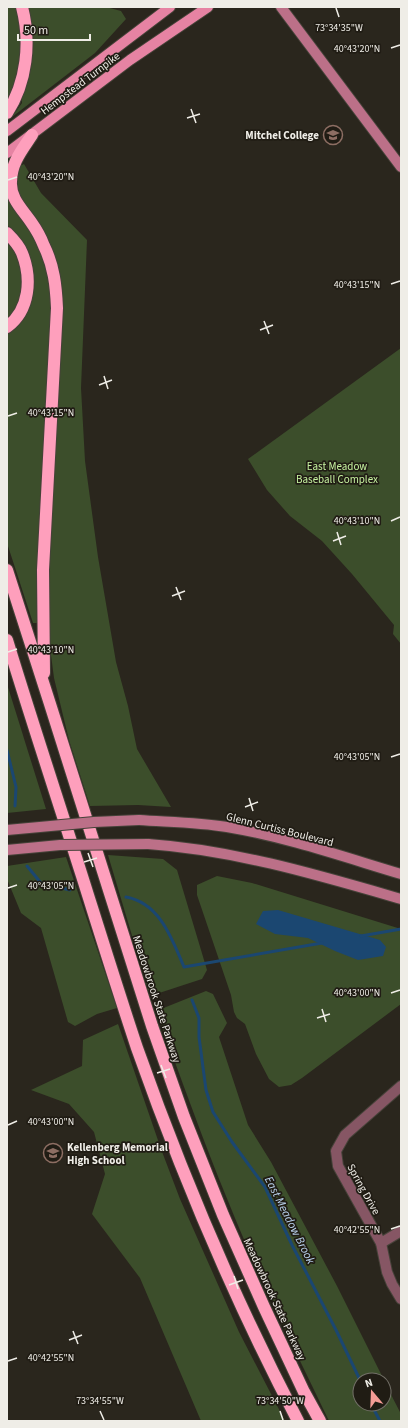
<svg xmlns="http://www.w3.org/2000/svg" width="408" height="1428" font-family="'Source Sans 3',sans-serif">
	<rect width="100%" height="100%" fill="#2a261d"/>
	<g fill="#3c4e2b">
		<path d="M7,7H16C21,29 24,57 17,79C14,87 10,94 7,102Z"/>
		<path d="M28,7H106L121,11L126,19L95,53L12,117L22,103C20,91 28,82 30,70C34,50 34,27 28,7Z"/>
		<path d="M24,164L41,193L87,240L81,388L85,461L98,557L116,662L128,706L137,749L171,807L138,805L90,806L69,740L54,678L49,640L47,589L61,288L18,196L15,179L18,167Z"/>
		<path d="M7,189L36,237L48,264L51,286V324L37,580L38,623H33L7,543V332L28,308L25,250L11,228L7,225Z"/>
		<path d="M7,239C15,247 24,270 23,282C22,296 17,311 7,321Z"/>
		<path d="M401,348V644L393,634L394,625L352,574L322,541L290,516L267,490L248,459Z"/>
		<path d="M7,684L46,809L7,813Z"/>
		<path d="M108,855L163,859L177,870L207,970L202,979L150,996Z"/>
		<path d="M66,857L117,1008L97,1014L75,1026L68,1022L41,928L21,913L7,879V866Z"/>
		<path d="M217,876L252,883L401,929V1004L302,1078L291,1085L279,1087L269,1079L256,1054L245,1024L237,1018L234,1012L231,995L197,895V885Z"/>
		<path d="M206,991L213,994L227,1023L219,1037L248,1125L271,1162L337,1286L384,1380H360V1404H384V1381L401,1414V1421H329C294,1348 258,1276 228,1201C202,1138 180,1075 156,1011Z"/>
		<path d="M118,1024L161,1149L180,1199L239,1332L285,1421H201L140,1278L92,1214L105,1174L94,1132L69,1104L31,1090L82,1066L83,1040Z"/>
	</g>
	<path fill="#1b4771" d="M278,910L380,940L386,947L383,956L358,960L335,951L308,938L275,934L256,924L263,911Z"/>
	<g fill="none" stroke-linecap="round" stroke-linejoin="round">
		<g stroke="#1b4771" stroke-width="3">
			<path d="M7,750L16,787L15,806"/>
			<path d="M27,866L41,883L70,890"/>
			<path d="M126,897C160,903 172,939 184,967L322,943"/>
			<path d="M361,936L401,929"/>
			<path d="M192,1000L199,1018V1037L206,1090L213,1112L232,1142L265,1187L292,1245L336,1330L360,1380"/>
			<path d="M371,1404L380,1421"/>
		</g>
		<defs>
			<g id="minor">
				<path d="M401,1086L345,1135L336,1151L338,1166L381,1243L387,1272L392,1284L401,1299"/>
				<path d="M381,1243L401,1231"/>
			</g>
			<g id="secondary">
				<path d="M281,7L401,167"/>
				<path d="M139,820C168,822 198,822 227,827C286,837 344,857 401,874"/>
				<path d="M148,844C234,850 318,875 401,899"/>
			</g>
			<g id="primary">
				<path d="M7,131L170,7"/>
				<path d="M7,153L130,60L208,7"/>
			</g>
			<g id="motorway">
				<path d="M7,113C27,82 31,42 22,7"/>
				<path d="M32,135C22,150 11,163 11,182C10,198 22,209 31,222C36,229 41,238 44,246C54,266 56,286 57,308L43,570L44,673"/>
				<path d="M7,233C13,239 19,245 22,253C32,278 30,310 7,327"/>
				<path d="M7,570L50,704L152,1026L184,1117L223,1215L264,1307L304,1392L320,1421"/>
				<path d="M7,640C31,719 57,797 82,876C100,933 118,991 137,1048C182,1175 235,1301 298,1421"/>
			</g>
		</defs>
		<use href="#minor" stroke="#464239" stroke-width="12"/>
		<use href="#secondary" stroke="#464239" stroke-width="12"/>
		<use href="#primary" stroke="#464239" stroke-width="12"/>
		<use href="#motorway" stroke="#464239" stroke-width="14"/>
		<use href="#minor" stroke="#865664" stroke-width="10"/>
		<use href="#secondary" stroke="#bc7088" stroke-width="10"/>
		<use href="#primary" stroke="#e683a3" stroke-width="10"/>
		<use href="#motorway" stroke="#fe9fbc" stroke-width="12"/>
		<defs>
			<g id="secondary-bridge">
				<path d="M7,830L94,822L139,820"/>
				<path d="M7,850L60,845L148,844"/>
			</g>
		</defs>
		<use href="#secondary-bridge" stroke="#464239" stroke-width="12" stroke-linecap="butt"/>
		<use href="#secondary-bridge" stroke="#bc7088" stroke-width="10"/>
	</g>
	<path fill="none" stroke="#efede7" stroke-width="1.5" d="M336,8L339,17M391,48L400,45M191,109L196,123M187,118L200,114M8,180L17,177M391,284L400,281M264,321L269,334M260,330L273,325M104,376L108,389M99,385L112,380M8,416L17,413M391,521L400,517M337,532L341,545M333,541L346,536M176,587L181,600M172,596L185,591M8,652L17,649M391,757L400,754M249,798L253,811M245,807L258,802M88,853L93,867M84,862L97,858M8,888L17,885M391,993L400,990M322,1009L326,1022M317,1018L330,1014M161,1065L166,1078M157,1073L170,1069M8,1125L17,1121M391,1229L400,1226M234,1276L238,1289M229,1285L243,1280M73,1331L78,1344M69,1340L82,1335M8,1361L17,1358M100,1411L104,1420M280,1411L283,1420"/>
	<defs>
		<symbol id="school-ring" viewBox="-11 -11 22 22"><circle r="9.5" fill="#201c14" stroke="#8d6e63" stroke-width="1.5"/><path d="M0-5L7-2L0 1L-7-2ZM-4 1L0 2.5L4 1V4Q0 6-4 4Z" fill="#8d6e63"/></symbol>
	</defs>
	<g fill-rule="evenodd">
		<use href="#school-ring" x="322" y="124" width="22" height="22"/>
		<use href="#school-ring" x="42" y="1142" width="22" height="22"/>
	</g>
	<g text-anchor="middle" stroke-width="3.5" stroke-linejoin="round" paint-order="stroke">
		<g font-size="11" fill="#efede7" stroke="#201c14">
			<text transform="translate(80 83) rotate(-37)" y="4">Hempstead Turnpike</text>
			<text transform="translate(280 829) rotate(14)" y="4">Glenn Curtiss Boulevard</text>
			<text transform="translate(157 999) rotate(72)" y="4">Meadowbrook State Parkway</text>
			<text transform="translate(364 1189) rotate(61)" y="4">Spring Drive</text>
			<text transform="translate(275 1299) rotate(65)" y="4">Meadowbrook State Parkway</text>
		</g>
		<g font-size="11" font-weight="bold" fill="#efede7" stroke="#201c14" text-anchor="end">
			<text x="319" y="139">Mitchel College</text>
			<text x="67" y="1151" text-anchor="start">Kellenberg Memorial<tspan x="67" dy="13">High School</tspan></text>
		</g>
		<g font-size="11" fill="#c6f2a0" stroke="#201c14">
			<text x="337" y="470">East Meadow<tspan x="337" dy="13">Baseball Complex</tspan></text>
		</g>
		<g font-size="12" font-style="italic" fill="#bcd5f1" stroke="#201c14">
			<text transform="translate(290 1220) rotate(63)" y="4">East Meadow Brook</text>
		</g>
	</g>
	<g font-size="10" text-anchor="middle" fill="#efede7" stroke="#201c14" stroke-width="3.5" stroke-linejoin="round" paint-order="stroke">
		<text x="339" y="31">73°34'35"W</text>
		<text x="357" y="52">40°43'20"N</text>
		<text x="51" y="180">40°43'20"N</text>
		<text x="357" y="288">40°43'15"N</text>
		<text x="51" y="416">40°43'15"N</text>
		<text x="357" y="524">40°43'10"N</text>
		<text x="51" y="653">40°43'10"N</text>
		<text x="357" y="760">40°43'05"N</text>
		<text x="51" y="889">40°43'05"N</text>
		<text x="357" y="996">40°43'00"N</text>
		<text x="51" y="1125">40°43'00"N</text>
		<text x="357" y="1233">40°42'55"N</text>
		<text x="51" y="1361">40°42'55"N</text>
		<text x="100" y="1404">73°34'55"W</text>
		<text x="280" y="1404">73°34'50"W</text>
	</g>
	<rect width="408" height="1428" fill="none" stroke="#efede7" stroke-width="16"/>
	<g transform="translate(372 1392) rotate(341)"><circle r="19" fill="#201c14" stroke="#737068"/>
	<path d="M0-3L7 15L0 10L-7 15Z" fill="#f59c96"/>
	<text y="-6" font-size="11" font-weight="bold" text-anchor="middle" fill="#efede7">N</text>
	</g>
	<path d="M18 34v6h72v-6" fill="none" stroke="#efede7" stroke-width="2"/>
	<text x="24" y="34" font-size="12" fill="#efede7" stroke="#201c14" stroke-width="3" paint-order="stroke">50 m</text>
</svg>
